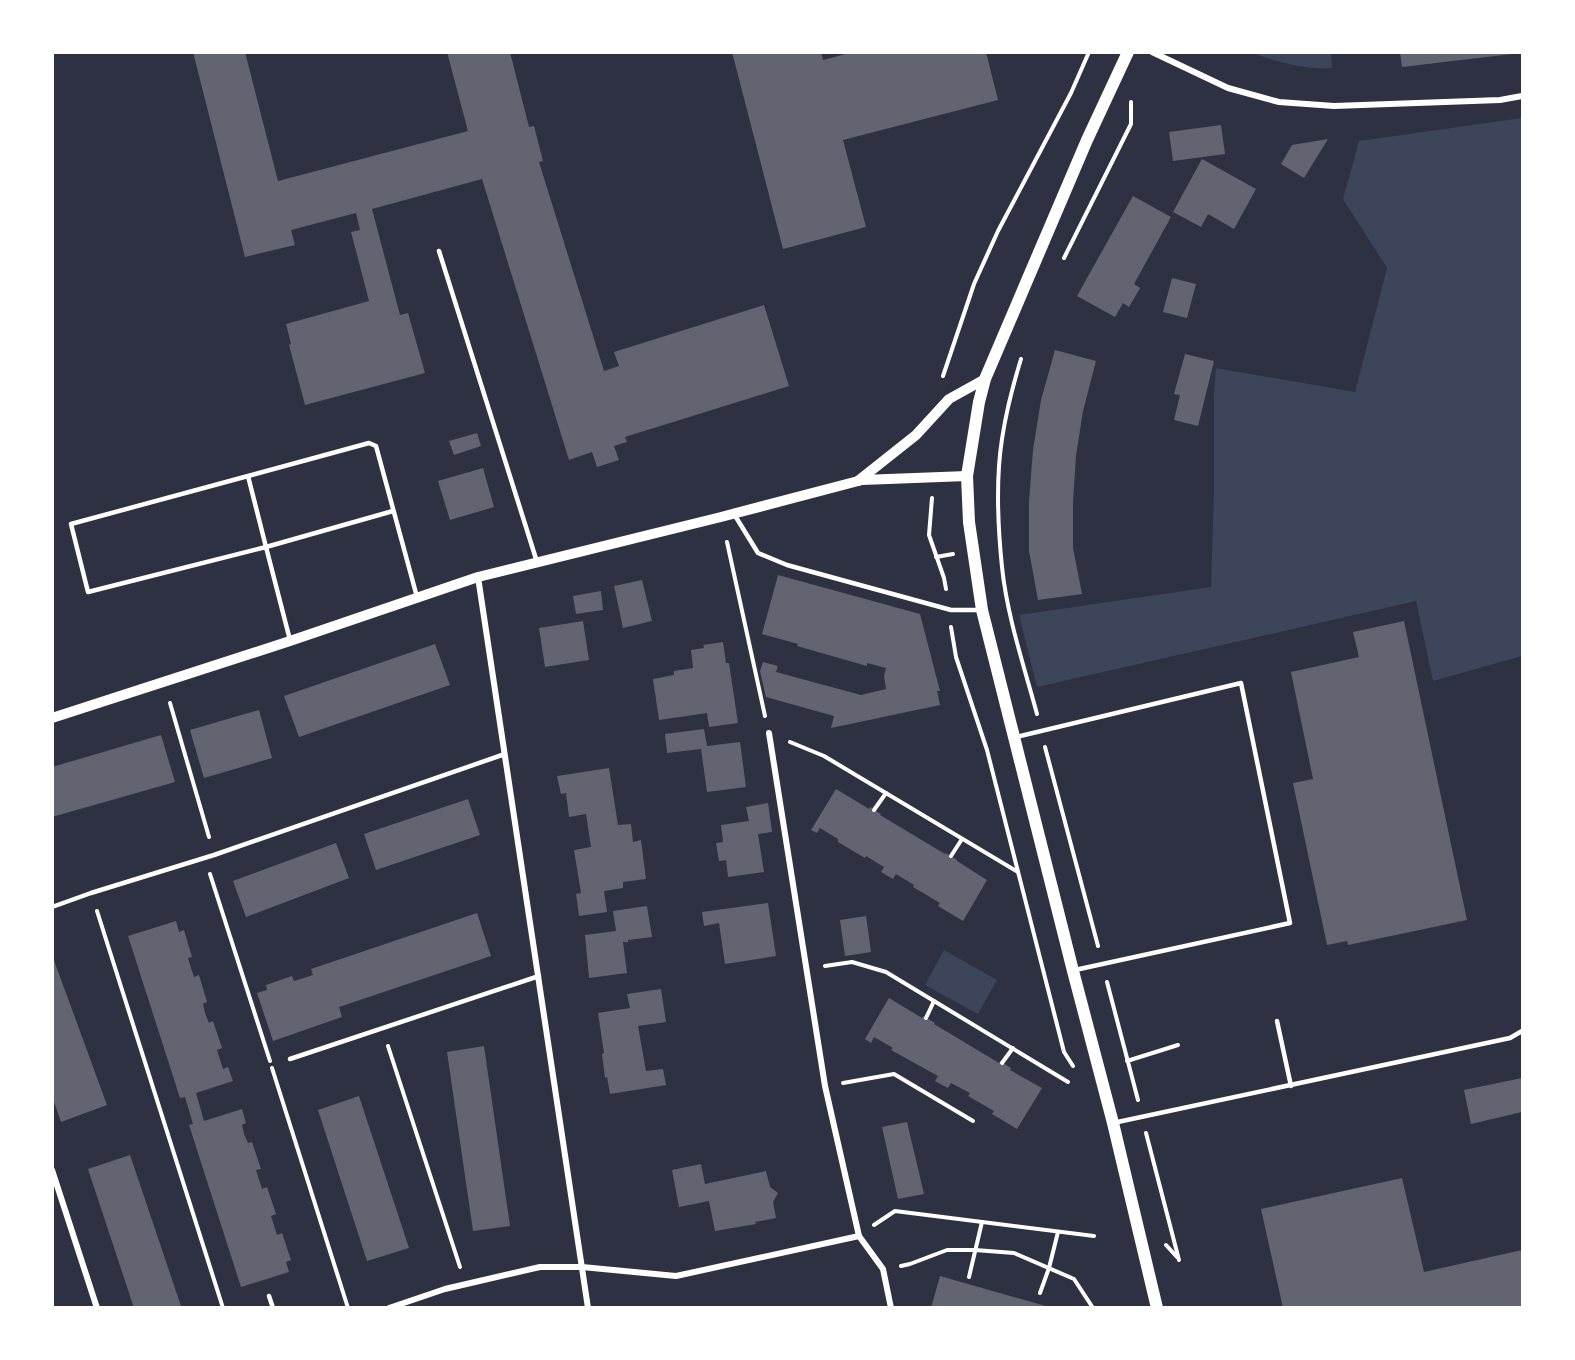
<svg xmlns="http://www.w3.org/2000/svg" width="1575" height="1360" font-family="Manrope,sans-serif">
	<rect width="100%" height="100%" fill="#2d3142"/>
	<g fill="#3c4559">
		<path d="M1253,53H1331L1332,68C1307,70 1276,62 1253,53Z"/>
		<path d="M1522,118V656L1433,681L1416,601L1037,687L1019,615L1211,587L1214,491V395L1216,368L1355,392L1387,268L1343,199L1359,141Z"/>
		<path d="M944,950L997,980L978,1014L925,985Z"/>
	</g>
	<g fill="#626471">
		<path d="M193,52H245L278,181L468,131L447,52H510L529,127L534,126L543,161L539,162L604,371L619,366L614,352L764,305L789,386L625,437L627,442L614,446L619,460L597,467L592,452L569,460L482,179L372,209L400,315L408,313L425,373L305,405L289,345L291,344L286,324L369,301L351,232L360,230L356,213L291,230L295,245L245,257Z"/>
		<path d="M732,52H821L823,60L853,52H986L998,100L843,140L866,227L783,249Z"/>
		<path d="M1400,52H1512V54L1402,67Z"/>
		<path d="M1221,125L1225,154L1173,161L1169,132Z"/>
		<path d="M1328,139L1304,178L1281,164L1292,145Z"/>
		<path d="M1202,159L1256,189L1234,229L1208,214L1201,227L1173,212Z"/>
		<path d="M1133,196L1171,217L1134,284L1140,288L1129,307L1123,303L1115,317L1077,296Z"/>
		<path d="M1172,278L1196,284L1187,318L1163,312Z"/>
		<path d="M1055,350L1096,361L1083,411L1076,456L1073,502V548L1082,594L1038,600L1029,551V501L1033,450L1041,400Z"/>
		<path d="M1185,354L1214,361L1198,426L1174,420L1180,395L1174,394Z"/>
		<path d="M477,433L481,446L454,455L449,441Z"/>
		<path d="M483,468L494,507L450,520L438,481Z"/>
		<path d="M778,575L920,614L940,691H937L940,705L831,728L834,716L766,697L760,671L763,662L778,666L776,672L861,695L886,689L884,676L886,668L867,663V666L797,646L798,644L762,634Z"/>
		<path d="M642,580L652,621L623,628L614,586Z"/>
		<path d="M601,591L603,610L576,614L573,596Z"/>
		<path d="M583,621L589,660L545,667L539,628Z"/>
		<path d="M1404,621L1467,920L1348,945L1347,941L1327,945L1293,783L1313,779L1291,672L1359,657L1353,632Z"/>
		<path d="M723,642L726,663H729L738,723L709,727L707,713L659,720L653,679L674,675V671L693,668L691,650L704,648L703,645Z"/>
		<path d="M435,644L450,685L299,737L284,696Z"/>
		<path d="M259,710L272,758L204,778L190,730Z"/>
		<path d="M704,729L707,746L740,742L746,787L707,792L701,749L667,753L665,734Z"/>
		<path d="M161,735L175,782L52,817V767Z"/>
		<path d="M609,768L618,825L631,824L633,842L641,840L646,879L623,882V888L604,891L607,912L579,916L576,894L581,893L574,850L591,847L586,814L569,817L566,793L561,794L557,776Z"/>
		<path d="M836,789L869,809L870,807L874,810L881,814L880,815L945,854V853L951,856L957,860V861L987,880L963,921L938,906L940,903L913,887L914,885L896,874L893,879L881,872L884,867L866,856L865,858L838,842V839L820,828L817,833L811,830Z"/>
		<path d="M468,799L480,835L376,870L364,834Z"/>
		<path d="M768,803L772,832L758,834L764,872L728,877L726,860L719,861L716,843L723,842L721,825L749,821L746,807Z"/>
		<path d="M336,843L349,878L246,917L233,881Z"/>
		<path d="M768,903L776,956L725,964L719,923L704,926L702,912Z"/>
		<path d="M647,906L652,937L628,940V942H623L627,973L589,978L585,935L616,931L613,911Z"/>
		<path d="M477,913L491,956L339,1007L342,1017L273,1041L257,993L267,990L266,985L292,976L294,981L313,975L311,969Z"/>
		<path d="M866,916L871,952L845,956L840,920Z"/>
		<path d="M176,921L179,932L184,930L192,957L188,958L191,968L194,977L199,975L207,1002L203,1004L205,1013L209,1023L213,1021L222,1048L217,1050L223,1069L228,1067L233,1081L196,1093L204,1121L242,1109L246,1123L242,1125L244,1134L248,1143L252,1142L261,1169L256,1170L262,1189L267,1187L276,1214L271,1216L277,1235L282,1233L291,1260L286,1262L289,1272L241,1287L189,1125L193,1124L185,1097L180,1098L128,936Z"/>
		<path d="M52,955L107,1105L61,1122L52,1096Z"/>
		<path d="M661,989L666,1022L638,1026L646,1071L663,1069L666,1085L610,1094L607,1077L605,1078L602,1054L604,1053L598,1013L630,1008L627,994Z"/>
		<path d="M889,998L922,1018L923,1016L935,1023L934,1024L999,1063L1000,1061L1011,1068L1010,1070L1042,1088L1017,1129L992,1114L994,1111L968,1096L970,1093L951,1083L948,1088L935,1081L938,1076L891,1050L893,1048L874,1037L871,1043L865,1039Z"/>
		<path d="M484,1046L510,1226L473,1231L447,1052Z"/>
		<path d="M1522,1078V1112L1471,1124L1464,1090Z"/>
		<path d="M359,1096L409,1248L367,1261L318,1110Z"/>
		<path d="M907,1122L924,1194L898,1199L882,1127Z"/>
		<path d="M130,1155L181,1306L177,1308H134L88,1169Z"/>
		<path d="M701,1164L705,1184L766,1171L770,1187L778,1193L773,1202L776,1218L755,1222L756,1224L715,1231L709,1201L679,1207L672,1170Z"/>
		<path d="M1402,1178L1424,1272L1522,1250V1308H1283L1261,1209Z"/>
		<path d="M940,1276L1049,1307L1048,1308H931Z"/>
	</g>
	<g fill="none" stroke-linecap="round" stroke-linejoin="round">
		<g stroke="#fff" stroke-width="4">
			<path d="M1064,258L1131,124V102"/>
			<path d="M1021,359C1013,385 1006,412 1002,439C996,477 998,528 1002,567C1007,616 1024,666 1037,714"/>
			<path d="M943,376L974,284L998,231L1071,93L1089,52"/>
			<path d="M932,498L929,535L944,578L946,589"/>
			<path d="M727,542L765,716"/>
			<path d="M936,557L953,554"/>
			<path d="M951,627L956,657L987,750L1064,1052L1073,1066"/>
			<path d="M170,703L209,837"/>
			<path d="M790,742L824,756L1018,872"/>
			<path d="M1045,747L1098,946"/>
			<path d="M874,810L886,793"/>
			<path d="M951,856L962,839"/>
			<path d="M210,874L270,1061"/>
			<path d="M97,911L223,1308"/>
			<path d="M825,966L852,962L886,972L1068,1082"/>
			<path d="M1107,982L1138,1100"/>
			<path d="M926,1018L934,1001"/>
			<path d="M388,1046L460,1267"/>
			<path d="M1127,1061L1178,1045"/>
			<path d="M1002,1063L1013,1048"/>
			<path d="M272,1068L348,1308"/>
			<path d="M843,1083L894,1074L973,1121"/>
			<path d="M1146,1133L1179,1260"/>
			<path d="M874,1225L895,1211L1094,1236"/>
			<path d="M1166,1245L1177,1257"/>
			<path d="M901,1266L910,1264L947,1250H975L1014,1253L1074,1279L1093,1308"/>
			<path d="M969,1277L982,1222"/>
			<path d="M1040,1293L1049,1268L1058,1232"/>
		</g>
		<g stroke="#fff" stroke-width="4.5">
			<path d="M439,251L537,562"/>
			<path d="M248,476L71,524L88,592L266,547L248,476L369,443L376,446L417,597"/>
			<path d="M734,514L758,553L787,565L951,610H980"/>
			<path d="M290,640L266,547L393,511"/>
			<path d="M1016,737L1241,683L1290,923L1075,970"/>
			<path d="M52,907L91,893L214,855L505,754"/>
			<path d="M1277,1021L1291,1086"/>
			<path d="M290,1059L539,976"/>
			<path d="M1113,1123L1510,1038L1522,1031"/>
			<path d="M269,1296L273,1308"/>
		</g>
		<g stroke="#fff" stroke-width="6">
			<path d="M1152,52L1228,88L1279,102L1334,106L1500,100L1522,96"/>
			<path d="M478,577L588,1308"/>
			<path d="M769,733L825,1086L859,1236L883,1269L891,1308"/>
			<path d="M52,1170L97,1308"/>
			<path d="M389,1308L445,1289L540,1267H582L676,1276L859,1236"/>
		</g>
		<g stroke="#fff" stroke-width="10">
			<path d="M858,481L916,435L949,399L985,379"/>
			<path d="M52,718L290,641L478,577L721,517L862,480L967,476"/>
		</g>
		<path stroke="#fff" stroke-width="12" d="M1128,52L1087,140L985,379L979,402L967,476L969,522L982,610L1073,971L1113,1123L1157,1308"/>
	</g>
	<rect width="1575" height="1360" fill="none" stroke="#ffffff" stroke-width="108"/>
</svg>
